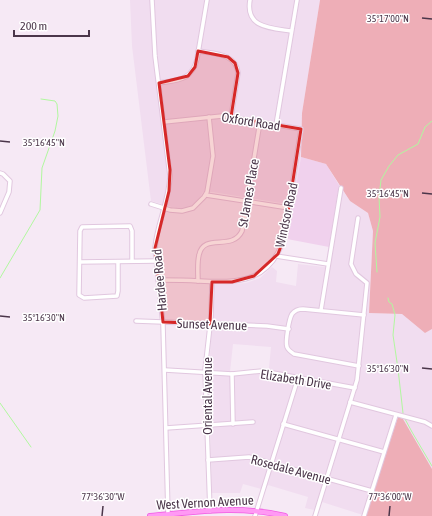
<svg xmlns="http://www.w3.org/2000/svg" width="432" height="516" font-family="'Asap Condensed',sans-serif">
	<rect width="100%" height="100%" fill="#f6e9f5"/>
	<g fill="#f1ddf0" fill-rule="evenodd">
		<path d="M130,0H320L302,113L301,157L293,205L212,192H203L198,201L191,206L182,209L172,207L151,201L132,46Z"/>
		<path d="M339,185L350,201L368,213L373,231L369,313L402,314L425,333L432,329V469L403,419L366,516L322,502L319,511L305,508L308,497L268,485L265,490L243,484L240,493H212L209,371L214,285L246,283L260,278L272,267L277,271L276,282L296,286L298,264L325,267ZM233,344L271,347L269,368L230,372Z"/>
	</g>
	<path fill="#f0d1ed" d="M301,157L326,164L339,185L329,247L287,239Z"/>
	<g fill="#eeaeb7">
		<path d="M320,0H432V329L425,333L402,314L369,313L373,231L368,213L350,201L326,164L301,157L302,113Z"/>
		<path d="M398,417L403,419L432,469V516H365Z"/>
	</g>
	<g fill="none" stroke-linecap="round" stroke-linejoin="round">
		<g stroke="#b1f89f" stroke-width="1">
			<path d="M377,272L375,243L380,217L379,197L381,180L389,166L398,155L418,144L425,127L432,121"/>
			<path d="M0,278L40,210L42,168L55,131L58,116L57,104L55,101L41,99"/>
			<path d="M388,298L389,302L392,304L395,315L393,335L398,369L403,413"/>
			<path d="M0,403L31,447"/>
			<path d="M405,419L412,432L432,466"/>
		</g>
		<defs>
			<g id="minor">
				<path d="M152,0L155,56L170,176C169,201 157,224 155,248L163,325L168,514"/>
				<path d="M250,0C245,28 271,28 291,31"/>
				<path d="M198,51C214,54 236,53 238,73L231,117"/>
				<path d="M159,83C177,80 192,81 197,59L207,0"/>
				<path d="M276,125L297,0"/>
				<path d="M0,173L3,174L10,181L9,192L0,213"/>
				<path d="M206,195L289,208"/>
				<path d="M151,204L170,210L182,211L193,208L204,197L207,192L213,156L209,117"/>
				<path d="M276,256L328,264"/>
				<path d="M80,262L156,261"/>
				<path d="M118,262V291L117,296L84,298L79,295L80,231L82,227L130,226L132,231V261"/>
				<path d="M158,280C172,280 185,280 199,281C238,283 270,283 284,238L301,129L222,116L164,122"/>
				<path d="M198,281C198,273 197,263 199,255C204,232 232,252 242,231L260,122"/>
				<path d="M321,310L341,188"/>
				<path d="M136,321L267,326L289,329"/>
				<path d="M359,366L294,354C291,352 288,350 287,347C285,342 289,319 292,314C295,310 299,309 303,309L364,315"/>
				<path d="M165,370L232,374L262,371L355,388"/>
				<path d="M232,374L233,424"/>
				<path d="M350,402L425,422L432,426"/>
				<path d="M283,424L384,452"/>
				<path d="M166,428L253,422"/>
				<path d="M208,460L249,457L372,491"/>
				<path d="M210,511L205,370L211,317L212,282"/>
				<path d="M255,516L298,378"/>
				<path d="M315,516L357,380L367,283L356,274L351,264L358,218"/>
				<path d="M364,516L396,415"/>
			</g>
			<path id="major" d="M150,516C195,512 240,505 285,516"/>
		</defs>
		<use href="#minor" stroke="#e1c7df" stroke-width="5.5"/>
		<use href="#major" stroke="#f05ce2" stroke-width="6"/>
		<use href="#minor" stroke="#fff" stroke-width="3.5"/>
		<use href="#major" stroke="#ff99f4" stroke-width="4.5"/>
	</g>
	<path fill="#d62828" fill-opacity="0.2" stroke="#d62828" stroke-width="3" stroke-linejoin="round" d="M198,51L228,57L235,63L238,73L231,117L301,129L284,238L278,254L254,276L232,282H212L210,324L163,322L155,248L169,191L170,170L159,83L188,76L195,67Z"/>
	<path fill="none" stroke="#4b364a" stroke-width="1.5" d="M422,18L432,19M0,141L10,142M422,193L432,194M0,316L10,317M422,368L432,369M102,516L103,506M389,516L390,506"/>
	<g text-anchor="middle" stroke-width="3" stroke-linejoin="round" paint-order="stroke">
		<g font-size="13" fill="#4b364a" stroke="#fff">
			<text transform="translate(251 121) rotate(9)" y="5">Oxford Road</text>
			<text transform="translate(248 193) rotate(-80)" y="5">St James Place</text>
			<text transform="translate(286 215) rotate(-78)" y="5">Windsor Road</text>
			<text transform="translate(159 280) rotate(-95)" y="5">Hardee Road</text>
			<text transform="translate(212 324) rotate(2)" y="5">Sunset Avenue</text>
			<text transform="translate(296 379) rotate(9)" y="5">Elizabeth Drive</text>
			<text transform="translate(207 396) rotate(-90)" y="5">Oriental Avenue</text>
			<text transform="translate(291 469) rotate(15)" y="5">Rosedale Avenue</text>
			<text transform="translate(205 502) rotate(-3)" y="5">West Vernon Avenue</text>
		</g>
	</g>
	<g font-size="10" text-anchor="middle" fill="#4b364a" stroke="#fff" stroke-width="3" stroke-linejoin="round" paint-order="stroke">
		<text x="388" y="22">35°17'00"N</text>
		<text x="44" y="146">35°16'45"N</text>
		<text x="388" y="197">35°16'45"N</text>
		<text x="44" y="321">35°16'30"N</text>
		<text x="388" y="372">35°16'30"N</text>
		<text x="103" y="500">77°36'30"W</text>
		<text x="390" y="500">77°36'00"W</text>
	</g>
	<path d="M14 30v6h75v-6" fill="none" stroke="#4b364a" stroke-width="2"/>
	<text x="20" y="30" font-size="12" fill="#4b364a" stroke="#ffffff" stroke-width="3" paint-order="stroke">200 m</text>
</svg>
